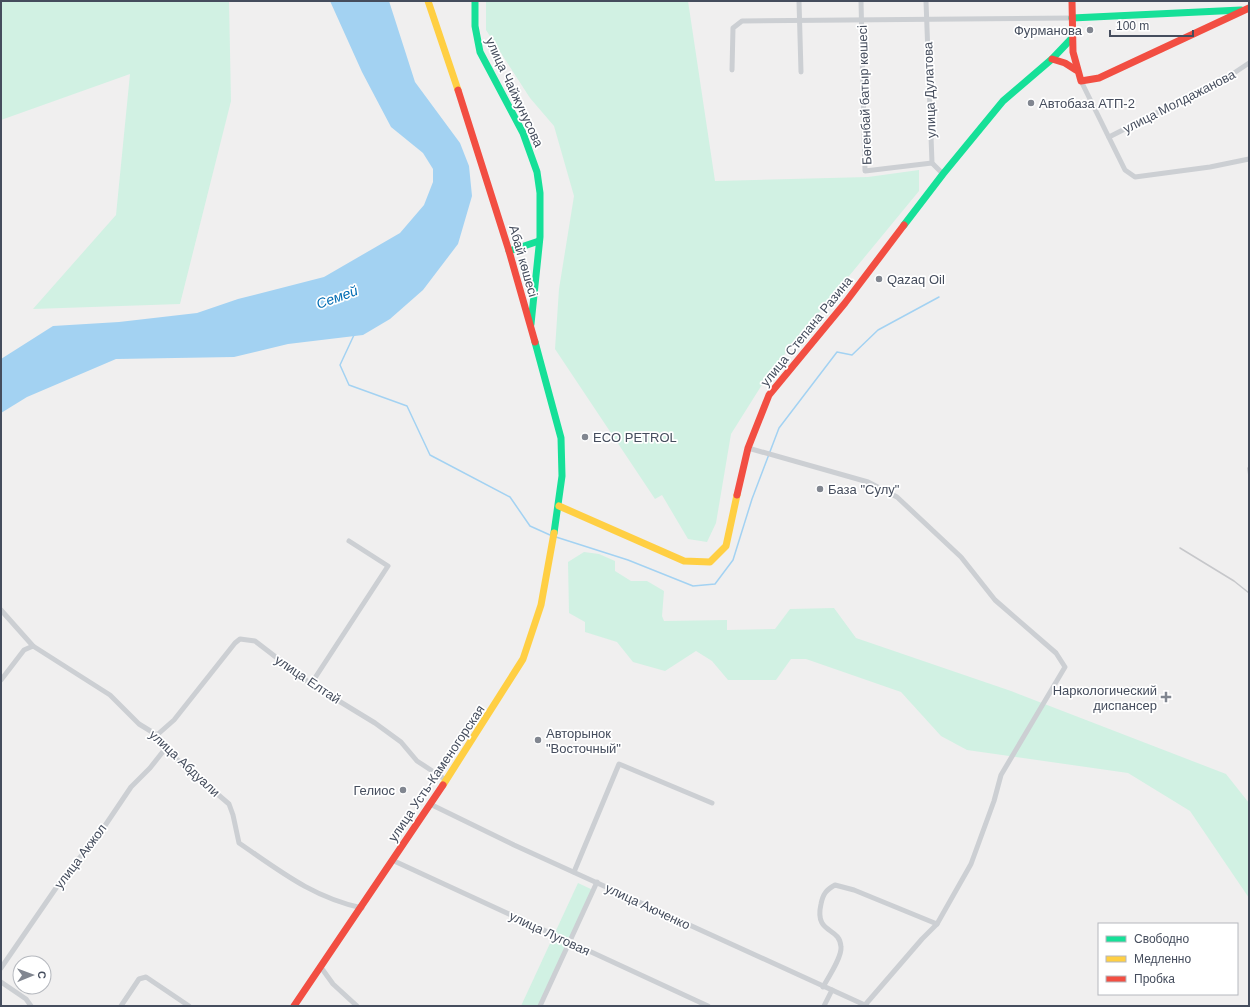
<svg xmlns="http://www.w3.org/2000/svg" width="1250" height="1007" font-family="Arial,sans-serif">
	<rect width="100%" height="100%" fill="#f0efef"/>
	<g fill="#d1f1e3">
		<path d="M1,1H229L231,101L180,304L33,309L116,215L130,74L1,120Z"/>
		<path d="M486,1H688L715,181L868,177L919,170V191L770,372L731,434L716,523L707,542L688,539L662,495L655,499L555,349L559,289L574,196L554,126L530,98L486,30Z"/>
		<path d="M584,552L599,554L615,561V571L631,581H647L664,591L662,616L664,621L727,620V630L775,629L790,609L834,608L856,638L1011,691L1226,774L1249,803V898L1190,811L1128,773L967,750L941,736L901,692L806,659H791L776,680H728L712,661L696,651L665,671L633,662L617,642L585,632V622L569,613L568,562Z"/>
		<path d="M578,883L593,890L539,1006H521Z"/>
	</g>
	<path fill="#a3d2f2" d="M330,1H389L415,82L460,143L469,166L472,196L458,244L423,290L390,319L363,335L288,344L234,357L116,359L27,397L1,413V359L53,326L119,322L197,313L238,299L324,277L400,233L424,205L433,182V169L423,153L391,127L362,72Z"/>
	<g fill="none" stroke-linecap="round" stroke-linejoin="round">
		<g stroke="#a3d2f2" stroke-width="1.5">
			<path d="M354,335L340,365L349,385L407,406L430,455L510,497L530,526L550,535"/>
			<path d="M556,537L628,560L693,586L715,584L733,560L752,499L779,428L837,352L852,355L878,330L939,297"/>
		</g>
		<g stroke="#cccfd3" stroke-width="5">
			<path d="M799,1L801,72"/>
			<path d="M861,1L865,171L932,163"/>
			<path d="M926,1L932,163L943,174"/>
			<path d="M732,70L733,28L742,21L1072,18"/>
			<path d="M1081,81L1125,170L1135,177L1210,167L1249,159"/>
			<path d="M1109,137L1231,75L1249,63"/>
			<path d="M748,448L868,482L897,497L961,557L995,600L1056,653L1065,667L1001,775L994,801L971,864L937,924L922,939L865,1005"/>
			<path d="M1,610L33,646"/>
			<path d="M1,680L24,650L33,646L110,695L139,724L157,735L165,749L229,804L233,815L239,843C280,871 312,897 362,908"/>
			<path d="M311,684L388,566L349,541"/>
			<path d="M157,735L174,720L235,643L240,639L255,641L311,684L375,723L401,742L417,761L446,780"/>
			<path d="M430,804L514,845L867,1006"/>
			<path d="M392,860L708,1006"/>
			<path d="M574,872L619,764L712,803"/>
			<path d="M320,966L333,984L357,1006"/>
			<path d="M1,968L65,875L98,836L131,787L150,768L165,749"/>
			<path d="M1,982L26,999L31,1006"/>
			<path d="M823,987C828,978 842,957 841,947C840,926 814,935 821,904C823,894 826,890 835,885L854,890L937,924"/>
			<path d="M121,1006L139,979L146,977L189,1006"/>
			<path d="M540,1006L597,882"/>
			<path d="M824,1006L832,990"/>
		</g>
		<g stroke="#16e098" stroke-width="7">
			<path d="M475,1V26L480,52L523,133L537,172L540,193V237L531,324"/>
			<path d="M1072,18L1241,10"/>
			<path d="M904,225L943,174L1003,101L1052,59L1072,38"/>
			<path d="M509,251L539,241"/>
			<path d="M535,342L561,438L562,476L554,533"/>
		</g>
		<g stroke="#ffcf43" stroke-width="7">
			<path d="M428,1L458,90"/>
			<path d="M559,506L684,561L710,562L726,546L737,495"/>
			<path d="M443,785L523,659L541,605L554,533"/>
		</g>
		<g stroke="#f24e42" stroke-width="7">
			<path d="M1072,1L1073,52L1081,81L1099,78L1249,8"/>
			<path d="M1052,59L1065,63L1076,70"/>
			<path d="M458,90L509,251L535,342"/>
			<path d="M737,495L748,448L769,395L845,303L904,225"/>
			<path d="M294,1006L443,785"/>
		</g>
		<g stroke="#c6c7ca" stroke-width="1.5">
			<path d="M1248,468L1249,477"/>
			<path d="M1180,548L1234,581L1249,593"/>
		</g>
	</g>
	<g fill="#818690" stroke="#fff" stroke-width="1.5">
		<circle cx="1090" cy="30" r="4"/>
		<circle cx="1031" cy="103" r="4"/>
		<circle cx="879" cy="279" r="4"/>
		<circle cx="585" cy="437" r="4"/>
		<circle cx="820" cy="489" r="4"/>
		<path d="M1164 691h4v4h4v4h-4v4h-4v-4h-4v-4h4z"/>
		<circle cx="538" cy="740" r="4"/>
		<circle cx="403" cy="790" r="4"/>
	</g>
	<g text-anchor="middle" stroke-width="3.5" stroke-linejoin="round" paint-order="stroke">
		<g font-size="13" fill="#454d5d" stroke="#fff" text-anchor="start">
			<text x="1082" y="35" text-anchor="end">Фурманова</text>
			<text x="1039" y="108">Автобаза АТП-2</text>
			<text x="887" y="284">Qazaq Oil</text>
			<text x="593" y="442">ECO PETROL</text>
			<text x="828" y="494">База "Сулу"</text>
			<text x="1157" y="695" text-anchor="end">Наркологический<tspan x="1157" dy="15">диспансер</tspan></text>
			<text x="546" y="738">Авторынок<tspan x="546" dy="15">"Восточный"</tspan></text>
			<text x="395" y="795" text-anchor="end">Гелиос</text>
		</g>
		<g font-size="13" fill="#454d5d" stroke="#fff">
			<text transform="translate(929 90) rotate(-92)" y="5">улица Дулатова</text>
			<text transform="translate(515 92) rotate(65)" y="5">улица Чайжунусова</text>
			<text transform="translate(864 95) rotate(-92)" y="5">Бөгенбай батыр көшесі</text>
			<text transform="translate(1179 101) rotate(-27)" y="5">улица Молдажанова</text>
			<text transform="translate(524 261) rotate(74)" y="5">Абай көшесі</text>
			<text transform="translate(806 331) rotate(-51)" y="5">улица Степана Разина</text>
			<text transform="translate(308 679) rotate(34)" y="5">улица Елтай</text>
			<text transform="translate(185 763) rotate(43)" y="5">улица Абдуали</text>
			<text transform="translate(436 773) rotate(-56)" y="5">улица Усть-Каменогорская</text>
			<text transform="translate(80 856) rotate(-53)" y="5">улица Акжол</text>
			<text transform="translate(648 906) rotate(25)" y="5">улица Аюченко</text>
			<text transform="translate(550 933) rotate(25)" y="5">улица Луговая</text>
		</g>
		<g font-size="14" font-style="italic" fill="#016cb3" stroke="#fff">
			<text transform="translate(337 297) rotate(-20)" y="5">Семей</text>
		</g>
	</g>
	<rect width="1250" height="1007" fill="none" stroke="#454d5d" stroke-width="4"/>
	<rect x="1098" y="923" width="140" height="72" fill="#ffffff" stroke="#b5b8be"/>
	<rect x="1106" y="936" width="20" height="6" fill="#16e098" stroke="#b5b8be"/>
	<text x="1134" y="943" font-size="12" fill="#454d5d">Свободно</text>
	<rect x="1106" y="956" width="20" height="6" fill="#ffcf43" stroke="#b5b8be"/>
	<text x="1134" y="963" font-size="12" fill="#454d5d">Медленно</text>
	<rect x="1106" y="976" width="20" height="6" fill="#f24e42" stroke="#b5b8be"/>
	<text x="1134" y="983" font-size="12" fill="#454d5d">Пробка</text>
	<g transform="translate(32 975) rotate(89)"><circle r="19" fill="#ffffff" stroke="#b5b8be"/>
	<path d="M0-3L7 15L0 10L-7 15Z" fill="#818690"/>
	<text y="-6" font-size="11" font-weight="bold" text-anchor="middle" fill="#454d5d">С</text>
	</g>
	<path d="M1110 30v6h83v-6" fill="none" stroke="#454d5d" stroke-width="2"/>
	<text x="1116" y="30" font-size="12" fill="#454d5d" stroke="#ffffff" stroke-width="3" paint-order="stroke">100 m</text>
</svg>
